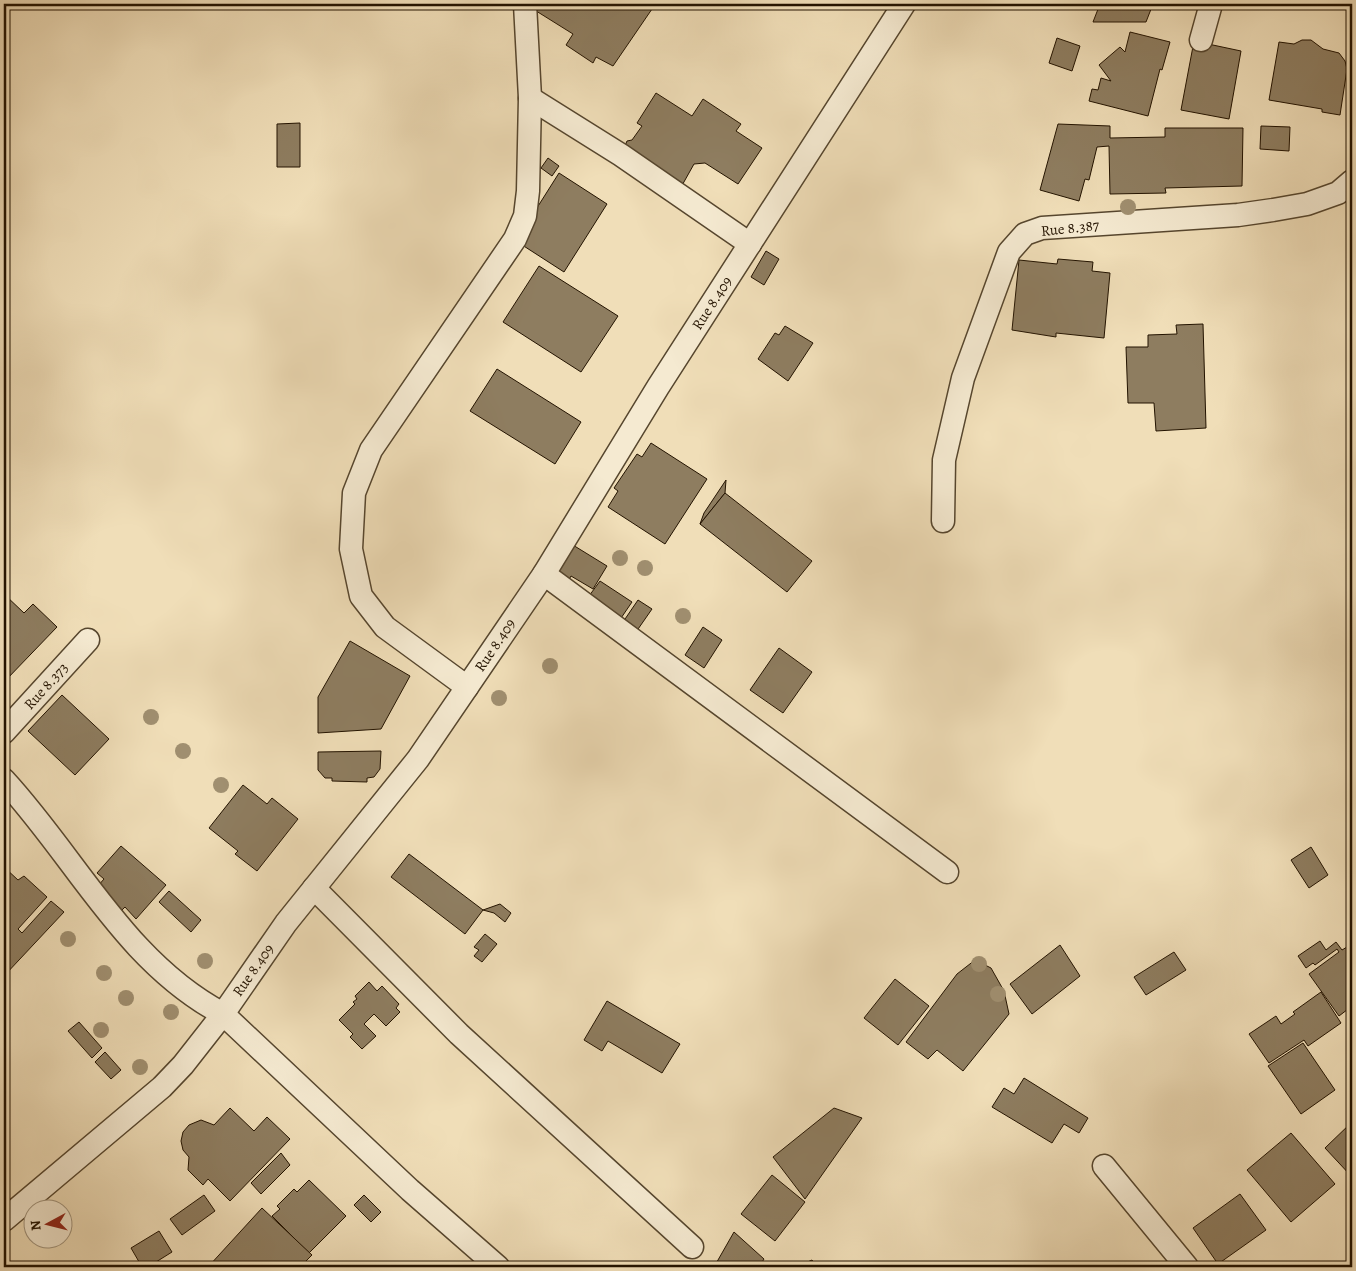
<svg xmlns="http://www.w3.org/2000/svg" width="1356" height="1271" font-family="Alegreya,serif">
	<rect width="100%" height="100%" fill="#f0deb8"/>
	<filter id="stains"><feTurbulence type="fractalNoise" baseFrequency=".004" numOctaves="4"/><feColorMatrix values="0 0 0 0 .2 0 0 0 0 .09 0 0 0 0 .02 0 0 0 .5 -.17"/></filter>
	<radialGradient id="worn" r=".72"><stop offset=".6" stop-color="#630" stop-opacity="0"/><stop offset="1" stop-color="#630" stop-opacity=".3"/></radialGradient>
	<g fill="#8e7d60" stroke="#231300">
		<path d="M536,4H643L652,9L613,66L596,57L593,63L566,45L573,34L533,9Z"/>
		<path d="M1100,4H1153L1146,22H1093Z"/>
		<path d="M1130,32L1170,42L1162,70L1160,69L1148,116L1089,101L1092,89L1098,90L1101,78L1111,81L1099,65L1120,47L1125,52Z"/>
		<path d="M1057,38L1080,46L1072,71L1049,63Z"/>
		<path d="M1302,40H1311L1323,49L1339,53L1345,61L1347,69L1340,115L1322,112V109L1269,100L1279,42L1294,44Z"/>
		<path d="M1194,41L1241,51L1229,119L1181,110Z"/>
		<path d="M656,93L692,116L703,99L741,124L736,131L762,148L738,184L705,163L694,164L680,189L619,160L627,141L632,140L642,126L637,123Z"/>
		<path d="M300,123V167H277V124Z"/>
		<path d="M1058,124L1110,126V138L1165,137V128H1243L1242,186L1165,188L1166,193L1110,194L1109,146L1097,147L1089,180L1085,179L1079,201L1040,190Z"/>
		<path d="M1261,126L1290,127L1289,151L1260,149Z"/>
		<path d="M548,158L559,166L552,176L541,168Z"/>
		<path d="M559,173L607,204L564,272L516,241Z"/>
		<path d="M766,251L779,259L764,285L751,277Z"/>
		<path d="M1058,259L1093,262L1092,271L1110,273L1104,338L1056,333V337L1012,330L1019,260L1057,264Z"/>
		<path d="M539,266L618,316L581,372L503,322Z"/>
		<path d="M1352,289V305L1347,303Z"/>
		<path d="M1203,324L1206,428L1156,431L1154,403H1128L1126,347H1148V335L1177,334L1176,325Z"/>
		<path d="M785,326L813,343L788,381L758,359L775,333L779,335Z"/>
		<path d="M497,369L581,422L555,464L470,411Z"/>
		<path d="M651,443L707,479L665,544L608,507L618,491L614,488L637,454L642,457Z"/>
		<path d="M726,480L725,493L700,524L704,513Z"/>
		<path d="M725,493L812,561L787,592L700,524Z"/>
		<path d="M568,542L607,566L593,589L571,576L566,585L562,584L557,557Z"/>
		<path d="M600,581L632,602L619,621L589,596Z"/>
		<path d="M4,594L24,613L33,604L57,627L5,681Z"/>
		<path d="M638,600L652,609L636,632L623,622Z"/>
		<path d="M703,627L722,640L704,668L685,655Z"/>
		<path d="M350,641L410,676L381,729L318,733V697Z"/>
		<path d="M779,648L812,672L783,713L750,690Z"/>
		<path d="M62,695L109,739L75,775L28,731Z"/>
		<path d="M381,751L380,769L374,777L367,778V782L332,781V778H325L318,770V752Z"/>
		<path d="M243,785L267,804L272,798L298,819L257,871L235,854L238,851L209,828Z"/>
		<path d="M121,846L166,885L136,919L125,907L122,910L97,887L104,879L97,873Z"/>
		<path d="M1311,847L1328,875L1309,888L1291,860Z"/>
		<path d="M409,854L483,910L465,934L391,877Z"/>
		<path d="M4,867L18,880L24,876L47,897L18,929L22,933L51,901L64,912L4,976Z"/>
		<path d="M169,891L201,920L191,932L159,902Z"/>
		<path d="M500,904L511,913L505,922L494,913L483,910Z"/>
		<path d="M485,934L497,944L482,962L474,956L479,950L474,947Z"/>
		<path d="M1320,941L1326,950L1336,942L1342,950L1347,947L1352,954V1006L1339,1016L1309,974L1339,952L1337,949L1315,965L1313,963L1306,968L1298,956Z"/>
		<path d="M1060,945L1080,976L1032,1014L1010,984Z"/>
		<path d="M1174,952L1186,970L1146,995L1134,977Z"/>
		<path d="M975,960L991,968L1004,991L1009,1014L963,1071L937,1050L928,1059L906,1042L957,974Z"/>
		<path d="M895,979L929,1006L898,1045L864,1018Z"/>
		<path d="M369,982L377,991L382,986L399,1004L396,1008L400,1012L386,1026L374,1014L364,1024L376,1036L362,1049L350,1037L353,1034L339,1020L355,1004L353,1002L357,999L355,996Z"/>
		<path d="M1321,992L1341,1023L1308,1046L1304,1040L1269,1063L1249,1034L1276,1016L1281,1024L1295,1014L1293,1012Z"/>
		<path d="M607,1001L680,1044L662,1073L608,1041L602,1051L584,1040Z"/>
		<path d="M79,1022L102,1048L92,1058L68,1031Z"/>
		<path d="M1303,1043L1335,1090L1301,1114L1268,1066Z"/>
		<path d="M105,1052L121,1070L111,1079L95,1062Z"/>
		<path d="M1024,1078L1088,1118L1079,1133L1064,1124L1052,1143L992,1107L1004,1088L1014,1094Z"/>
		<path d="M230,1108L254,1131L267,1117L290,1139L230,1201L208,1179L203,1185L188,1170L189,1157L183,1150L181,1141L183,1132L189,1125L201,1120L214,1125Z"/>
		<path d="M834,1108L862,1118L805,1199L773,1157Z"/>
		<path d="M1352,1122V1177L1325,1148Z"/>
		<path d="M1291,1133L1335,1184L1291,1222L1247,1170Z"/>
		<path d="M281,1153L290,1165L261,1194L251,1183Z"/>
		<path d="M772,1175L805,1202L775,1241L741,1214Z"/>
		<path d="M309,1180L346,1216L309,1253L272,1216L280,1209L277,1206L294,1189L297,1192Z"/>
		<path d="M1240,1194L1266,1230L1218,1264L1193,1228Z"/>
		<path d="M204,1195L215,1211L182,1235L170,1219Z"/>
		<path d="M364,1195L381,1212L371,1222L354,1205Z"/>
		<path d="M262,1208L312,1255L300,1267H208Z"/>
		<path d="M159,1231L172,1252L148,1267H142L131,1248Z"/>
		<path d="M734,1232L764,1259L759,1267H714Z"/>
		<path d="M812,1260L817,1267H796Z"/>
	</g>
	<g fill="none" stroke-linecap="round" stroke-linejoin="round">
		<defs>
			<g id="street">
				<path d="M1201,40L1211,4"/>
				<path d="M530,98L621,155L750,244"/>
				<path d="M943,521L944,460L963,378L1009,252L1025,234L1042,228L1238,215L1273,210L1307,204L1338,193L1352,181"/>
				<path d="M544,574L947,872"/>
				<path d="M467,687L385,627L361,596L351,549L354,493L371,450L515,239L525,216L528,191L530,98L525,4"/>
				<path d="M4,732L88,640"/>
				<path d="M4,780C77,859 125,962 223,1014L410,1190L498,1267"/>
				<path d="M314,888L459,1034L692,1247"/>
				<path d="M1104,1166L1187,1267"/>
				<path d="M4,1220L162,1087L183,1065L223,1014L286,923L418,759L544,574L658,387L904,4"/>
			</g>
		</defs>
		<use href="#street" stroke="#56462e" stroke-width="25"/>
		<use href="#street" stroke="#f5ead1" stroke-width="22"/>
	</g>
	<g fill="#a08f70">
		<circle cx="1128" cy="207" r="8"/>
		<circle cx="620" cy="558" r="8"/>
		<circle cx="645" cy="568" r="8"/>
		<circle cx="683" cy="616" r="8"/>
		<circle cx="550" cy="666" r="8"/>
		<circle cx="499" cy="698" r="8"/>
		<circle cx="151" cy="717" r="8"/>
		<circle cx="183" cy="751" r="8"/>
		<circle cx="221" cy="785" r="8"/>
		<circle cx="68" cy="939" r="8"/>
		<circle cx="205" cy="961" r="8"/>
		<circle cx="979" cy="964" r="8"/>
		<circle cx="104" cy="973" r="8"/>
		<circle cx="998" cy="994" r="8"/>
		<circle cx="126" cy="998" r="8"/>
		<circle cx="171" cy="1012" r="8"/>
		<circle cx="101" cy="1030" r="8"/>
		<circle cx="140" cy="1067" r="8"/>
	</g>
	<g text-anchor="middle" stroke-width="4" stroke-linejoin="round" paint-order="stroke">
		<g font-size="15" fill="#231300" stroke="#f5ead1">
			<text transform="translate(1070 228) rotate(-6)" y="5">Rue 8.387</text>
			<text transform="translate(712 303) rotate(-57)" y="5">Rue 8.409</text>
			<text transform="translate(495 645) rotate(-56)" y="5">Rue 8.409</text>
			<text transform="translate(46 686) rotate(-48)" y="5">Rue 8.373</text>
			<text transform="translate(253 970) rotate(-55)" y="5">Rue 8.409</text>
		</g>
	</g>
	<rect width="1356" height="1271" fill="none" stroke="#f0deb8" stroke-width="20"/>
	<rect x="5" y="5" width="1346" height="1261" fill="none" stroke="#231300" stroke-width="2.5"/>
	<rect x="10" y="10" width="1336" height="1251" fill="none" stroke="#231300"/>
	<g transform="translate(48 1224) rotate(263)"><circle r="24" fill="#f5ead1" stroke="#a1947d"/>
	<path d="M0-4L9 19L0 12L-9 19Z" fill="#8f2418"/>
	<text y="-8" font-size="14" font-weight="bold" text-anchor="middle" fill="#231300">N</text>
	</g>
	<rect width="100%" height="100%" filter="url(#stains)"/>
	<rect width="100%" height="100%" fill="url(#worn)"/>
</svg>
